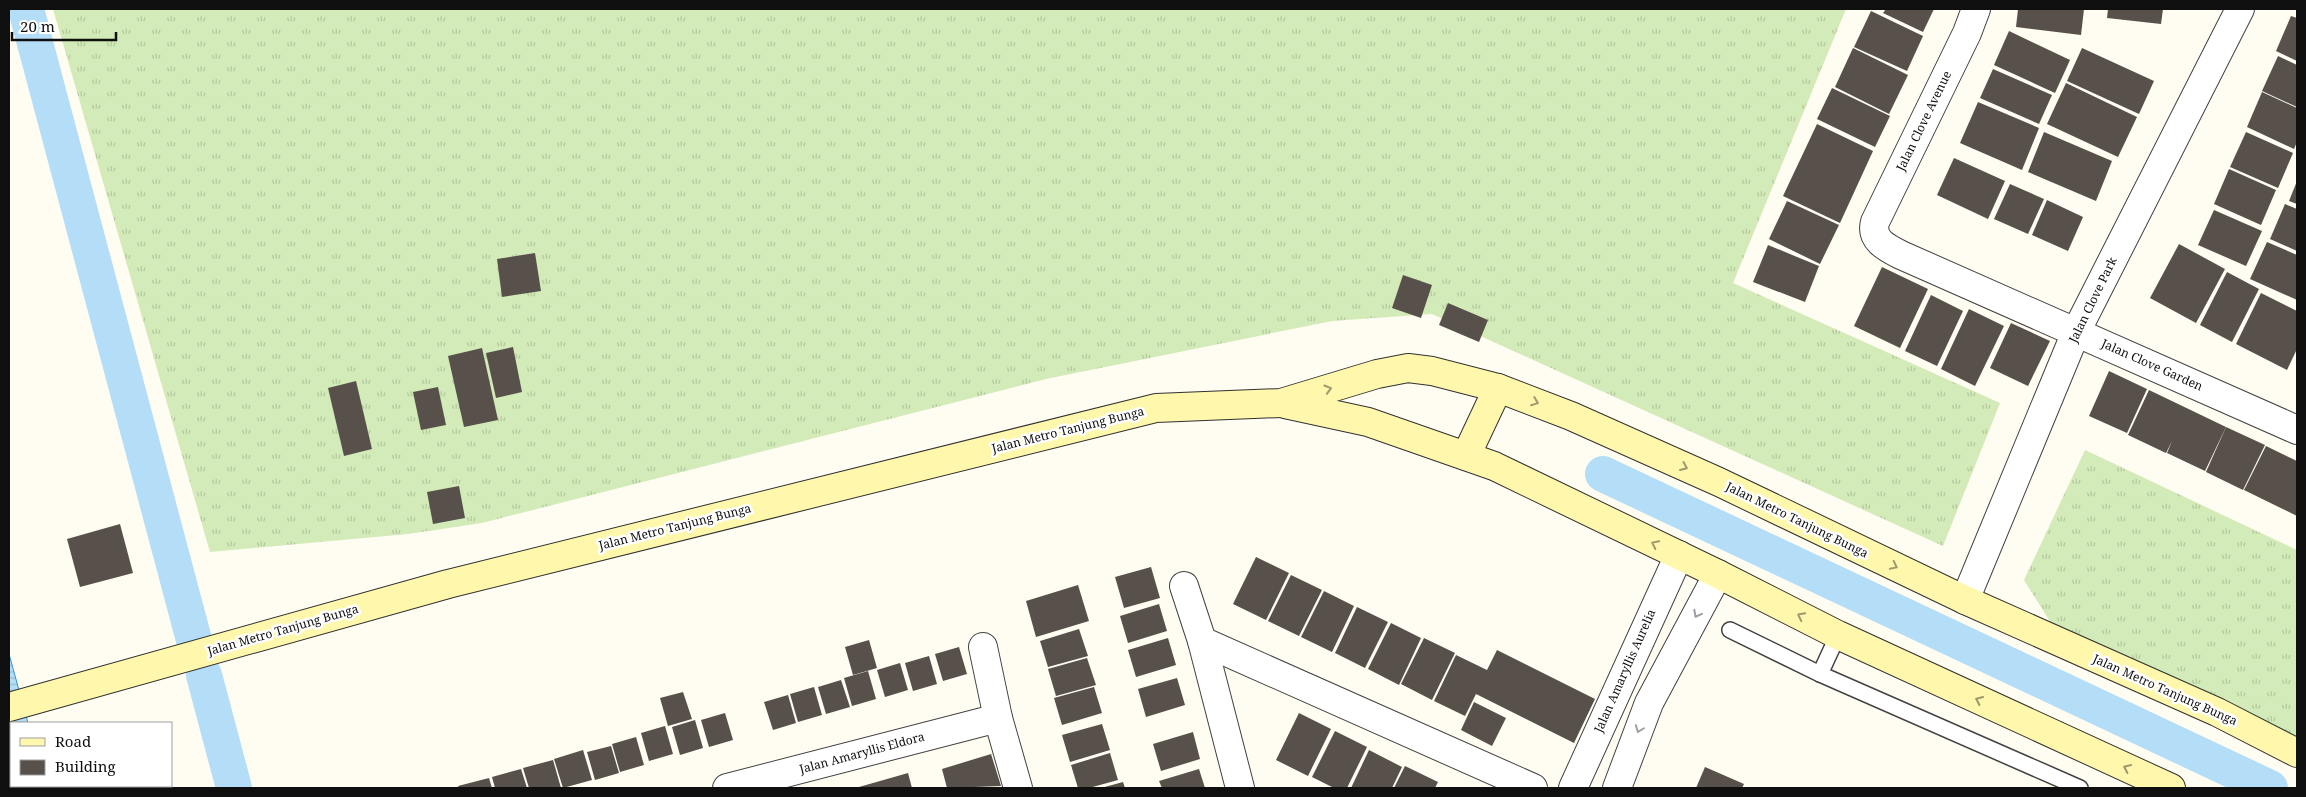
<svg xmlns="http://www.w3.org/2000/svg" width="2306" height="797" font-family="'Noto Serif',serif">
	<defs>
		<pattern id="grass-tufts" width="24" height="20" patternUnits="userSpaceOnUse" patternTransform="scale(1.25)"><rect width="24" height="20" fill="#d2ebb8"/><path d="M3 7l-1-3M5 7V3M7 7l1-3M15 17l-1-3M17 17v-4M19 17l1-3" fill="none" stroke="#b3c89d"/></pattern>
		<pattern id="water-rules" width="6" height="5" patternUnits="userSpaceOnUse" patternTransform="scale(1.25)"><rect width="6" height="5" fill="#b4def8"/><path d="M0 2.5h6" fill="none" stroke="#9abdd3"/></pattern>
	</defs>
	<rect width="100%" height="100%" fill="#fffcf1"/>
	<g fill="url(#grass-tufts)">
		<path d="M53,9H1846L1733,283L2000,403L1943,546L1432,314L1332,321L1046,379L482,523L408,534L210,552Z"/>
		<path d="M2085,450L2297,550V738L2051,623L2024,580Z"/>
	</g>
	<path fill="url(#water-rules)" stroke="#3893d2" d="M9,654L28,723H11V786H43L44,788H9Z"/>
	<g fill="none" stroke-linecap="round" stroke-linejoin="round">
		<g stroke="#b4def8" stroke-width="36">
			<path d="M26,9L194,640"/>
			<path d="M1603,474L2270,788"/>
			<path d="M204,675L234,788"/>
		</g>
	</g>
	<g fill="#58504b">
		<path d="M1886,9H1934L1923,32L1883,13Z"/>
		<path d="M2018,9H2084L2081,35L2016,27Z"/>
		<path d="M2108,9H2163L2161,24L2107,18Z"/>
		<path d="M1871,11L1923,36L1907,71L1854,47Z"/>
		<path d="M2291,16L2297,18V61L2276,51Z"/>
		<path d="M2009,31L2070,60L2055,93L1994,65Z"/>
		<path d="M1853,48L1908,75L1889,114L1835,87Z"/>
		<path d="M2082,48L2154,81L2139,114L2067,81Z"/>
		<path d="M2278,56L2297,65V107L2262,91Z"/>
		<path d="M1993,69L2052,95L2039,124L1980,98Z"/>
		<path d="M2066,83L2137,117L2118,157L2047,124Z"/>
		<path d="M1832,88L1890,116L1875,147L1817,119Z"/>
		<path d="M2262,92L2297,108V142L2294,149L2247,127Z"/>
		<path d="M1978,102L2039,128L2022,170L1960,143Z"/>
		<path d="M1817,124L1873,151L1840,223L1783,196Z"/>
		<path d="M2044,132L2112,161L2096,201L2028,172Z"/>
		<path d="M2246,132L2293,153L2278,188L2230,167Z"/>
		<path d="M1954,158L2005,181L1988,219L1937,195Z"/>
		<path d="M2229,169L2276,190L2261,225L2214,204Z"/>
		<path d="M2297,181V204L2289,201Z"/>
		<path d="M2010,184L2044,199L2028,234L1994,219Z"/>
		<path d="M2047,200L2083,217L2068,251L2032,235Z"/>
		<path d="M1787,201L1839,225L1820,264L1769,239Z"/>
		<path d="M2285,204L2297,209V251L2270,239Z"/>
		<path d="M2214,210L2262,231L2246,266L2198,245Z"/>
		<path d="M2267,242L2297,255V300L2250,279Z"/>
		<path d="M2179,244L2225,269L2196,323L2150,298Z"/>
		<path d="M1768,245L1819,266L1805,302L1753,282Z"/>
		<path d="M535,253L541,291L502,297L497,259Z"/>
		<path d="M1882,267L1928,289L1900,348L1854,326Z"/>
		<path d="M2227,272L2259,289L2232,342L2200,325Z"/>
		<path d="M1403,275L1432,285L1421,318L1392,308Z"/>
		<path d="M2261,293L2297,311V349L2287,370L2236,344Z"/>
		<path d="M1931,295L1963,311L1937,366L1905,351Z"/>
		<path d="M1448,303L1488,320L1479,342L1439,325Z"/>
		<path d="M1969,309L2004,326L1975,386L1941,369Z"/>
		<path d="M2011,323L2050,341L2028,386L1990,368Z"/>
		<path d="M513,347L522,392L496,398L486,353Z"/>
		<path d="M482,348L498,420L464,427L448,356Z"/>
		<path d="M2109,371L2147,389L2127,433L2089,416Z"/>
		<path d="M356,381L372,449L344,456L328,388Z"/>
		<path d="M438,387L446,425L421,430L413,392Z"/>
		<path d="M2149,390L2226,427L2205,471L2167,453L2172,441L2166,453L2128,435Z"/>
		<path d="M2226,427L2265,445L2243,490L2206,472Z"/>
		<path d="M2266,446L2297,461V516L2244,490Z"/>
		<path d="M459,486L465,518L433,524L427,492Z"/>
		<path d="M120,524L133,573L80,587L67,539Z"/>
		<path d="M1256,557L1289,573L1266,620L1233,604Z"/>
		<path d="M1151,567L1160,598L1124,608L1115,577Z"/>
		<path d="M1291,575L1322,590L1299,636L1268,621Z"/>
		<path d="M1078,585L1089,621L1036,637L1026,601Z"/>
		<path d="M1324,591L1354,606L1332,652L1301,637Z"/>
		<path d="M1159,604L1167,631L1128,643L1120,616Z"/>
		<path d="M1357,607L1388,622L1365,668L1335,653Z"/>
		<path d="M1391,623L1421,638L1399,685L1368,669Z"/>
		<path d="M1079,629L1088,656L1048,667L1040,641Z"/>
		<path d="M1168,638L1176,665L1136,677L1128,650Z"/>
		<path d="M1424,638L1455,653L1432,700L1401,684Z"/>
		<path d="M869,640L877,668L853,675L845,647Z"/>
		<path d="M959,647L967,674L943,681L935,654Z"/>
		<path d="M1497,650L1595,699L1574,743L1476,694L1465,716L1434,701L1456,655L1487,670Z"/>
		<path d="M929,656L937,684L913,691L905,663Z"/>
		<path d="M1087,658L1096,685L1056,696L1048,669Z"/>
		<path d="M900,663L908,690L885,697L877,670Z"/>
		<path d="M868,671L876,699L852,706L844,678Z"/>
		<path d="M1177,678L1185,705L1146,717L1138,689Z"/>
		<path d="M841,680L850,707L826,714L818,687Z"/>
		<path d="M814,687L822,715L798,722L790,694Z"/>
		<path d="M1094,687L1102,713L1062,725L1054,698Z"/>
		<path d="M683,692L692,719L668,726L660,698Z"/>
		<path d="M788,695L796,723L773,730L764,702Z"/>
		<path d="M1474,702L1506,718L1492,746L1461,730Z"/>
		<path d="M725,713L733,740L709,747L701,720Z"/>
		<path d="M1299,713L1331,729L1308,776L1276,760Z"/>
		<path d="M695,720L703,748L680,755L672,727Z"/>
		<path d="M1102,724L1110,750L1070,762L1062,735Z"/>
		<path d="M665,726L673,754L649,761L641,733Z"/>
		<path d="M1335,731L1367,747L1347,788H1334L1312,777Z"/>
		<path d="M1193,732L1200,759L1161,771L1153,744Z"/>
		<path d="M636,737L644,765L620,772L612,744Z"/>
		<path d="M611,746L619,773L595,780L587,752Z"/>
		<path d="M583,750L592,780L563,788L554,759Z"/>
		<path d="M1369,750L1402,767L1392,788H1351Z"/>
		<path d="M1110,753L1118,780L1089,788H1078L1071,765Z"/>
		<path d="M991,754L1001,786L947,788L942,769Z"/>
		<path d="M553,760L561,788H529L523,768Z"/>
		<path d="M1405,766L1438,782L1435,788H1394Z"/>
		<path d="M1705,767L1744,784L1742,788H1696Z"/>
		<path d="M521,769L527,788H495L492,777Z"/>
		<path d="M1199,769L1205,788H1162L1159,781Z"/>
		<path d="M908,773L912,788H860L859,787Z"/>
		<path d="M489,778L492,788H459L458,786Z"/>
		<path d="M1123,782L1125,788H1101Z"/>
	</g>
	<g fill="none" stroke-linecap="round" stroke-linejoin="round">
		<defs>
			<g id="lane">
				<path d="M1730,630L1820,674L2080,788"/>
				<path d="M1820,674L1838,635"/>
			</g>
			<g id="street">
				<path d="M1976,9L1967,33L1875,222C1870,240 1887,248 1901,255L2297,430"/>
				<path d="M1184,586L1202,641L1240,788"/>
				<path d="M1965,600L2076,332L2240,9"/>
				<path d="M1202,641L1533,788"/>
				<path d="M983,647L998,718L1018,788"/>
				<path d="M727,788L998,718"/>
				<path d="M1573,788L1679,555"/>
				<path d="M1617,788L1649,703L1718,574"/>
			</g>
			<g id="secondary">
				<path d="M1285,404L1368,422L1494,466L1718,574L1838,635L2171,788"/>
				<path d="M1466,456L1498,388"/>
				<path d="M9,707L448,584L1156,408L1281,403L1377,374L1408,368L1432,371L1498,388L1571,416L1719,482L1965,600L2217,712L2297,753"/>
			</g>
		</defs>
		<use href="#lane" stroke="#424242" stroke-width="18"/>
		<use href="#street" stroke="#424242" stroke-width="30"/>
		<use href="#secondary" stroke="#313131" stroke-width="30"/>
		<use href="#lane" stroke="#fff" stroke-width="15"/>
		<use href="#street" stroke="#fff" stroke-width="28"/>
		<use href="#secondary" stroke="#fff7ac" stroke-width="28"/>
	</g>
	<defs><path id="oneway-chevron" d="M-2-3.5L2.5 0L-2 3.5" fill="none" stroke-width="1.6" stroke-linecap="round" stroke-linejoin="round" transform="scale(1.25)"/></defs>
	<g stroke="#9f9a6d">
		<use href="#oneway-chevron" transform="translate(1328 389) rotate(-17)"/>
		<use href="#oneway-chevron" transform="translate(1535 402) rotate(21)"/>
		<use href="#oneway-chevron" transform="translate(1684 467) rotate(24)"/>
		<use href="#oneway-chevron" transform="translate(1655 544) rotate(-154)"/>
		<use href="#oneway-chevron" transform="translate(1894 566) rotate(26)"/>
		<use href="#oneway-chevron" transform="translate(1801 616) rotate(-153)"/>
		<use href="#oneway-chevron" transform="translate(1979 700) rotate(-155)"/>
		<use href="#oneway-chevron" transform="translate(2127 768) rotate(-155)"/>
	</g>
	<g stroke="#9f9f9f">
		<use href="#oneway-chevron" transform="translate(1697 614) rotate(118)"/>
		<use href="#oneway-chevron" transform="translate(1639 729) rotate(111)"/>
	</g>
	<g text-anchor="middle" stroke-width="5" stroke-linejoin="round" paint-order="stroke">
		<g font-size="12" fill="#0f0f0f" stroke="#fff">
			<text transform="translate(1924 121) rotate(-64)" y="4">Jalan Clove Avenue</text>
			<text transform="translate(2093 300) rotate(-64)" y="4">Jalan Clove Park</text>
			<text transform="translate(2152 365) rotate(24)" y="4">Jalan Clove Garden</text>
			<text transform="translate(1068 430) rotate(-14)" y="4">Jalan Metro Tanjung Bunga</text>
			<text transform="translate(1797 520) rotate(26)" y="4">Jalan Metro Tanjung Bunga</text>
			<text transform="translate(675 527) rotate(-14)" y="4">Jalan Metro Tanjung Bunga</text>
			<text transform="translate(283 630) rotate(-16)" y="4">Jalan Metro Tanjung Bunga</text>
			<text transform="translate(1625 671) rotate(-66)" y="4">Jalan Amaryllis Aurelia</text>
			<text transform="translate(2165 690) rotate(24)" y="4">Jalan Metro Tanjung Bunga</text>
			<text transform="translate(862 753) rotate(-15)" y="4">Jalan Amaryllis Eldora</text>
		</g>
	</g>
	<rect width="2306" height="797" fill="none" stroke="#0f0f0f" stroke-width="20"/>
	<rect x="10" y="722" width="162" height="65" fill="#ffffff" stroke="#9f9f9f"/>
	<rect x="20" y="738" width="25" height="8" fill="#fff7ac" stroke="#9f9f9f"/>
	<text x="55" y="747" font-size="15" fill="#0f0f0f">Road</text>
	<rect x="20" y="760" width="25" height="15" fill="#58504b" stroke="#9f9f9f"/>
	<text x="55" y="772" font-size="15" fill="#0f0f0f">Building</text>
	<path d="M12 32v8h104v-8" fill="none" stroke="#0f0f0f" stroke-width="2.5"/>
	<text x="20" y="32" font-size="15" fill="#0f0f0f" stroke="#ffffff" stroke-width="4" paint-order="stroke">20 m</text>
</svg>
